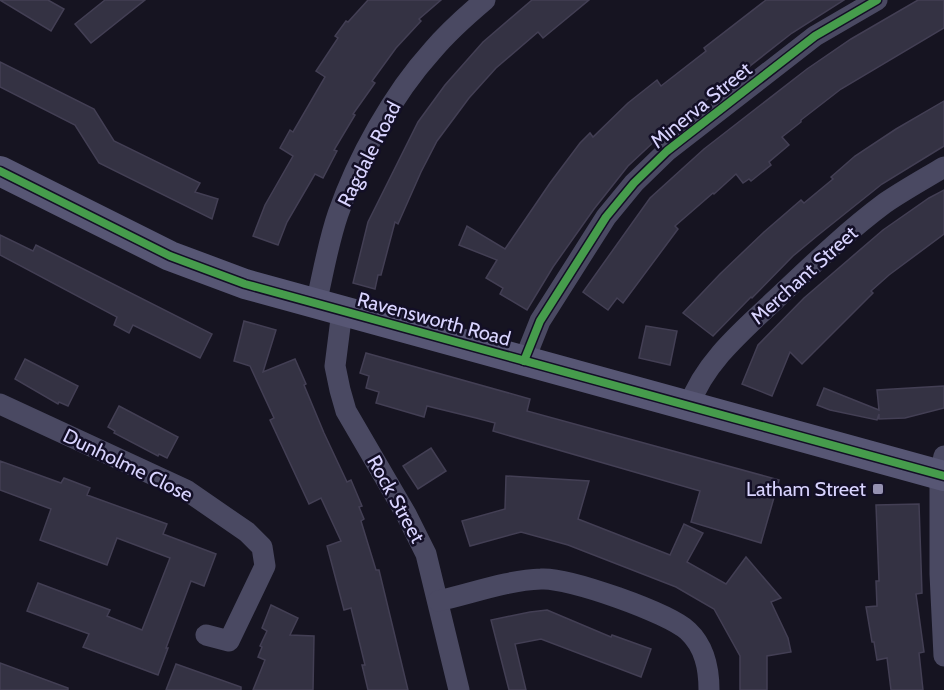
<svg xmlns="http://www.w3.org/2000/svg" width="944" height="690" font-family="Cabin,sans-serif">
	<rect width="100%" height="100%" fill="#161421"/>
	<g fill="#343243" stroke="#433f54" stroke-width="1.5">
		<path d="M0,0H48L64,9L51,31Z"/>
		<path d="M105,0H145L91,43L75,24Z"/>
		<path d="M368,0H441L419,19L421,21L396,48L372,81L375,83L353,114L355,115L334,150L337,151L323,178L315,174L287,222L278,245L253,236L265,205L293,156L280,148L290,130L293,132L325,77L316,71L338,38L335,36L346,21L348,22Z"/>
		<path d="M532,0H589L543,38L538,32L496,68L469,98L437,141L421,172L398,224L395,222L381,275H378L375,289L353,283L368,222L418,122L445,85L483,42Z"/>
		<path d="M766,0H844L792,33L658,138L628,166L594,209L553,267L527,310L500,294L503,288L486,278L497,260L459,245L467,226L505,249L550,183L580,143L590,133L593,137L628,103L657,80L661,86L706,51L704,48Z"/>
		<path d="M918,0H944V28L841,89L801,120V122L782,137L789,145L769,162L771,165L751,181L749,179L743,183L736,174L714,194L713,193L675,226L678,229L623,303L617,298L608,310L583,292L650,198L704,149L807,69L851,39Z"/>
		<path d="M0,62L94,109L114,141L200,183L195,192L218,199L212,219L99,163L75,125L0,87Z"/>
		<path d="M944,101V146L882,184L817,236L793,256L752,298L751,297L713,336L683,313L720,274L764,232L801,200L804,203L833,179L831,177L855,156L896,129Z"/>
		<path d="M944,190V234L889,275L871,291L873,293L802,364L790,352L772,396L742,384L758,345L804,298L883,230L929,198Z"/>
		<path d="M0,235L33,251L36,245L212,334L200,358L133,325L129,333L114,325L117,317L0,255Z"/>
		<path d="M244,321L276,330L263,372L295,359L306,384L304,385L324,433L347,482L351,480L362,506L359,507L364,519L361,521L376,570H379L408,690H368L362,665H365L351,608L344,610L327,546L341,541L321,498L309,504L270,420L274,418L250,366L234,361Z"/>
		<path d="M646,326L677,331L670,365L639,358Z"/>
		<path d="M366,353L530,399L527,411L779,480L761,543L691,522L700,491L493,431L495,423L476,418L427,406L424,417L376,403L379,392L366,388L369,376L360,373Z"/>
		<path d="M25,359L78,386L68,406L59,402L58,404L15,379Z"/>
		<path d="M944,386V408L905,418L879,419V414L877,420L830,410L817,405L824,388L879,410L877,390Z"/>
		<path d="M119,406L178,437L167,458L159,454L158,456L114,433L115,431L108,427Z"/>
		<path d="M431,448L446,471L418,489L403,466Z"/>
		<path d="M0,461L61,483L64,478L90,488L87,495L167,524L163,534L216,554L204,586L191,581L166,648H168L158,675L83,647L89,634L27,611L38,583L110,610L107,616L142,630L170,558L117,538L107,565L40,540L51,509L0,490Z"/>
		<path d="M506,476L589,481L578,519L670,555L684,524L703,533L687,562L726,584L746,557L781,598L771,602L788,638L791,652L767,656V690H740V656L714,609L676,587L568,545L521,532L470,546L462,521L505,509Z"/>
		<path d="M919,504L922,593L916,594L924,652L919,653L923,690H891L887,658L877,660L874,642H872L866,607L877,606L876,581H879L876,505Z"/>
		<path d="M271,605L298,618L290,635L314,636L313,690H253L265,660L258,657L262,647L260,646L267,631L262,628Z"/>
		<path d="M547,610L611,637L612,635L651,649L641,677L541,639L515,644L526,690H509L491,620L530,612Z"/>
		<path d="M0,663L68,688V690H0Z"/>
		<path d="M176,664L241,687V690H166Z"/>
	</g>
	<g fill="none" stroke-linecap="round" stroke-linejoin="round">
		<g stroke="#4a4962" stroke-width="21">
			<path d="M316,304C323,274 328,243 338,214C357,159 393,94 432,51C448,32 466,16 485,0"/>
			<path d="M342,311L335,366L340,390L346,411L406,514L426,554L459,690"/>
			<path d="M524,361L540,321L606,217L634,183L667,151L815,36L877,0"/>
			<path d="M0,404L186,490L247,532L262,547L265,566L229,641L206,635"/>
			<path d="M689,406C704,363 742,331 775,300C810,267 846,232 885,203C904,190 924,179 944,167"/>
			<path d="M944,456L940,475V574L944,656"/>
			<path d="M438,601C470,594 508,580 541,579C568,577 669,613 688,631C705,647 709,668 709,690"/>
		</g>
		<path stroke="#575674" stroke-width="30" d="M0,171L170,256L245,284L944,476"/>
		<defs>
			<g id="cycleway">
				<path d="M0,171L170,256L245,284L944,476"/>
				<path d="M524,361L540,321L606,217L634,183L667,151L815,36L877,0"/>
			</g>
		</defs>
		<use href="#cycleway" stroke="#130f26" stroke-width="11"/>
		<use href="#cycleway" stroke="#469c4c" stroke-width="8"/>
	</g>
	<rect fill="#9591b1" stroke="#130f26" stroke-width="2" x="872" y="483" width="12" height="12" rx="3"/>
	<g text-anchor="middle" stroke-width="5" stroke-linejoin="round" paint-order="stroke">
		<g font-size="20" fill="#d9d4ff" stroke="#130f26">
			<text transform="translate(701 105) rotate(-39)" y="7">Minerva Street</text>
			<text transform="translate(369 154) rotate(-63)" y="7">Ragdale Road</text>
			<text transform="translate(804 275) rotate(-42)" y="7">Merchant Street</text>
			<text transform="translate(434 319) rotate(15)" y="7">Ravensworth Road</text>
			<text transform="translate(128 465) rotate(26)" y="7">Dunholme Close</text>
			<text transform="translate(396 499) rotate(61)" y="7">Rock Street</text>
		</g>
		<g font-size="20" fill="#d9d4ff" stroke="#130f26" text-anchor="end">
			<text x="866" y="496">Latham Street</text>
		</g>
	</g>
</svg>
